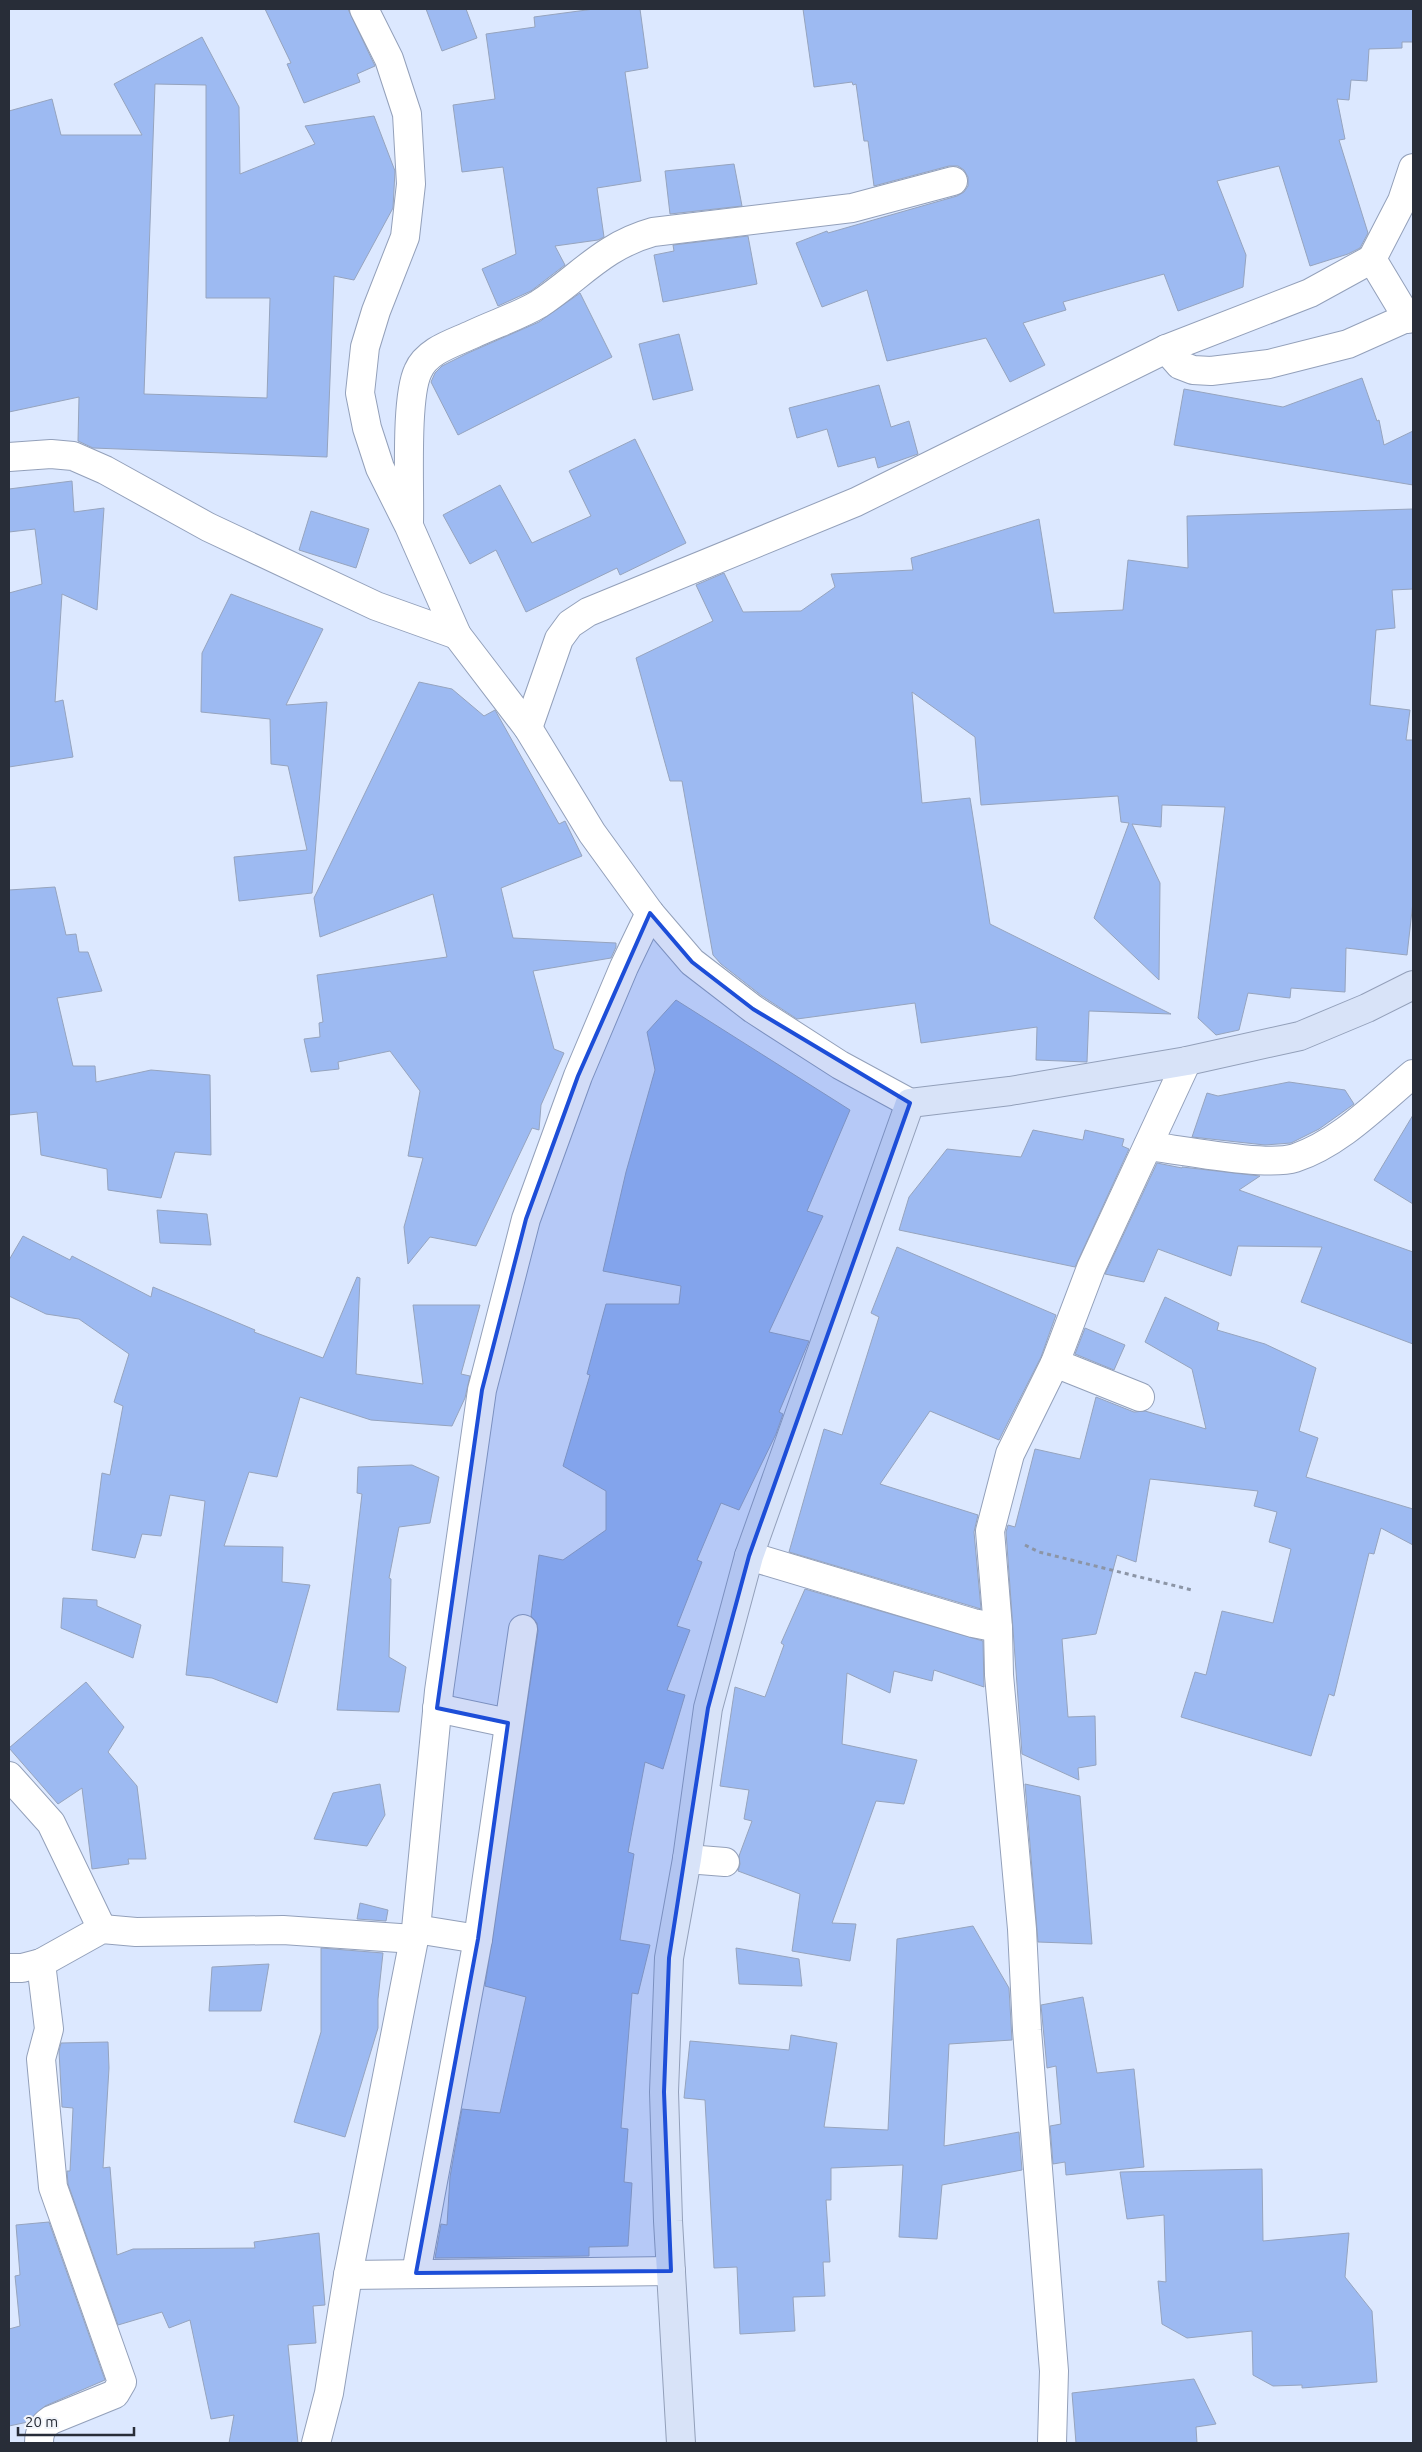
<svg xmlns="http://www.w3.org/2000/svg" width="1422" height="2452" font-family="Ubuntu,sans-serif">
	<rect width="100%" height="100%" fill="#dce8ff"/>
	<g fill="#9dbaf2" stroke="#96a4be" fill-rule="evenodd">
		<path d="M265,9H348L375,66L357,74L360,82L304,103L287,64L291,63Z"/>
		<path d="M426,9H466L477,38L442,51Z"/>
		<path d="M594,9H640L648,68L625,72L641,181L597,188L604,237L598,240L555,246L565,265L531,291L498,306L482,269L516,254L503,167L462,172L453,105L495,99L486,34L535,27L534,17Z"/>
		<path d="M803,9H1413V42H1402V48L1369,49L1367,81L1351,80L1349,100L1337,99L1345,139L1339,140L1368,233L1360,248L1348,254L1310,266L1279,166L1217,181L1246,255L1243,287L1178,311L1164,274L1063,302L1066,310L1023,323L1045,365L1010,382L986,338L887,361L867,290L822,307L796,243L827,231L828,233L957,196L964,192L968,186V177L964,170L958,166H949L874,186L868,141H864L856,84L853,85L852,82L814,87Z"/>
		<path d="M202,37L239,107L240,174L315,144L305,126L374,116L395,171L393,208L354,280L334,276L327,457L93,448L78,441L79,397L9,412V111L52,99L61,135H142L114,84ZM155,84L206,85V298H270L267,398L144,394Z"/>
		<path d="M734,164L742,206L670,214L665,171Z"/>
		<path d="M748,236L757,284L663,302L654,255L674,251L673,245Z"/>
		<path d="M580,293L612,357L458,435L431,382L435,373L442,366L468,353L539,322Z"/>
		<path d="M679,334L693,390L653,400L639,344Z"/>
		<path d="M1362,378L1377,421L1379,420L1384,445L1413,431V485L1174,445L1184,389L1283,407Z"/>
		<path d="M879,385L891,427L909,421L918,454L878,468L875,457L838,467L827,429L797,438L789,408Z"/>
		<path d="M635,439L686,543L620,575L617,568L526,612L496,550L470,564L443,515L500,485L532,543L591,516L569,471Z"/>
		<path d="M72,481L74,512L104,508L97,610L62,594L55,702L63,700L73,757L9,767V593L42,584L35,529L9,532V489Z"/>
		<path d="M1413,509V589L1392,590L1395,628L1376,630L1370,705L1410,710L1406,740H1413V902L1407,955L1346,948L1345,992L1291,988L1290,998L1248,993L1239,1030L1216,1035L1198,1018L1225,807L1162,805L1161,827L1132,824L1160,883L1159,980L1094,918L1129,823L1121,822L1118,796L981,805L975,737L912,692L922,803L970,798L990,924L1171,1014L1089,1011L1087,1062L1036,1060L1037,1027L921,1043L915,1003L797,1019L762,996L721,964L713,955L682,781H670L636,658L713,621L696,585L724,573L743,612L801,611L835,587L831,574L913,570L911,558L1039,519L1054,613L1123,610L1128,560L1188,568L1187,516Z"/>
		<path d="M311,511L369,529L356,568L299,550Z"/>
		<path d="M231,594L323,629L286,705L327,702L312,893L239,901L234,857L307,850L288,766L271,764L270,719L201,712L202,653Z"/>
		<path d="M419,682L452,689L484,716L495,710L559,824L565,821L582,856L501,888L513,938L616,943V947L611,958L533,971L554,1049L564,1053L541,1105L539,1130L532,1128L476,1246L430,1237L408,1264L404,1227L423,1158L408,1156L420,1091L390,1051L338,1062L339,1069L311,1072L304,1039L320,1037L319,1023L323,1022L317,975L447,957L433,894L320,937L314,898Z"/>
		<path d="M55,887L66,935L76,934L79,952H88L102,991L57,998L73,1066H95L96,1082L151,1070L210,1075L211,1155L175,1152L161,1198L108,1190L107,1169L41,1155L37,1112L9,1115V890Z"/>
		<path d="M676,1000L850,1110L807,1211L823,1216L769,1332L809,1341L779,1412L783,1414L776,1434L739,1510L721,1503L697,1560L702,1562L677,1626L690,1630L667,1690L685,1695L663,1769L645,1762L628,1852L634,1854L620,1940L650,1945L638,1994L632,1993L621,2128L628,2129L624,2182L632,2183L628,2246L589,2247V2256L435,2258L441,2224L447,2225L450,2177L462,2109L500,2113L526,1997L485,1986L538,1631L537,1623L531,1616L539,1555L563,1560L606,1530V1491L563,1466L590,1375L587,1374L606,1304H679L681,1286L603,1271L626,1172L655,1070L647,1032Z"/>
		<path d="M1289,1082L1345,1090L1354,1104L1319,1129L1291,1143L1265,1145L1192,1137L1207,1093L1218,1096Z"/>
		<path d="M1413,1115V1204L1374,1180Z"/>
		<path d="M1033,1130L1083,1140L1085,1130L1124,1139L1122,1146L1129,1149L1075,1267L899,1230L909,1197L947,1149L1021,1157Z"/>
		<path d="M1157,1163L1182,1168V1167L1260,1176L1239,1190L1413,1252V1344L1301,1302L1322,1247L1238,1246L1231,1276L1158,1249L1144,1282L1105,1274Z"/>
		<path d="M157,1210L207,1214L211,1245L160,1243Z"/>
		<path d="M23,1236L70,1260L72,1256L151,1297L153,1287L255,1330L254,1332L323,1358L357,1277L360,1278L356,1374L423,1384L413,1305H480L461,1374L470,1376L465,1398L452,1426L371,1420L300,1397L277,1477L249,1472L224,1546L283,1547L282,1582L310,1585L277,1703L212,1678L186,1675L205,1501L170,1495L161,1536L142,1534L135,1558L92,1550L102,1473L110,1475L123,1406L114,1402L129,1354L79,1319L46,1314L9,1296V1260Z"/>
		<path d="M897,1247L1056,1315L1041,1357L999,1440L930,1411L880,1484L978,1515L974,1532L981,1609L789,1552L824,1429L842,1435L879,1317L871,1313Z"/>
		<path d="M1165,1297L1219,1323L1217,1330L1265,1344L1316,1368L1299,1431L1318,1438L1306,1477L1413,1509V1545L1381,1528L1374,1554L1369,1553L1334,1696L1329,1694L1311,1756L1181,1717L1195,1672L1206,1675L1222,1611L1273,1623L1291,1549L1269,1542L1277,1512L1254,1506L1258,1491L1150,1479L1136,1562L1117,1555L1096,1634L1062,1639L1068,1717L1095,1716L1096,1765L1078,1768L1079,1780L1022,1754L1006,1532L1008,1525L1015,1527L1035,1449L1080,1459L1096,1397L1134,1412L1145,1411L1206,1429L1192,1369L1145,1342Z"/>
		<path d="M1085,1328L1125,1345L1114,1370L1075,1354Z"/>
		<path d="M412,1465L439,1477L430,1523L399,1527L389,1578L391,1579L389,1657L406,1667L399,1712L337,1710L362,1494L357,1493L358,1467Z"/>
		<path d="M805,1589L983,1641L984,1687L934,1670L932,1681L894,1671L890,1693L847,1673L842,1744L917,1760L904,1804L876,1801L832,1923L856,1924L850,1961L792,1951L800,1894L738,1871L740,1864L739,1856L752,1821L744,1819L749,1790L720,1786L735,1687L765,1697L784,1645L781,1643Z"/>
		<path d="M63,1598L97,1600V1606L141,1625L133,1658L61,1628Z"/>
		<path d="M86,1682L124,1727L108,1752L137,1786L146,1859H128L129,1864L92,1869L82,1788L58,1804L9,1748Z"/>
		<path d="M380,1784L385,1815L367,1846L314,1839L333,1793Z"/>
		<path d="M1025,1784L1080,1796L1092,1944L1038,1942Z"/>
		<path d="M360,1903L388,1910L386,1921L357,1919Z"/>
		<path d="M973,1926L1009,1988L1012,2040L949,2044L944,2146L1019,2132L1022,2170L942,2185L937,2239L899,2237L903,2165L831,2168V2200H826L830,2262H823L825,2296L793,2297L795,2331L740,2334L737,2267L714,2268L705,2100L684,2098L690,2041L789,2050L791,2035L837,2043L824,2127L888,2130L897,1939Z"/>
		<path d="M321,1948L383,1953L378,1999V2028L345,2137L294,2122L321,2032Z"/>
		<path d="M736,1948L799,1959L802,1986L739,1984Z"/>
		<path d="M269,1964L261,2011H209L212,1967Z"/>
		<path d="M1083,1997L1097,2073L1134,2069L1144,2167L1066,2175L1065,2162L1053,2164L1050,2126L1061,2124L1056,2066L1047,2068L1041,2005Z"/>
		<path d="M108,2042L109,2068L103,2168L110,2167L117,2255L133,2249L255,2248L254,2242L319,2233L325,2305L313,2306L316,2343L288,2345L298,2443H229L234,2415L211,2419L190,2320L169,2328L162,2312L118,2325L68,2184L67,2171H70L73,2108L62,2107L59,2051L61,2043Z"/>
		<path d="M1262,2169L1263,2241L1349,2233L1345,2277L1372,2311L1377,2382L1302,2388V2385L1273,2386L1253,2375L1252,2331L1187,2338L1162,2324L1158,2281L1166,2282L1164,2215L1127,2219L1120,2172Z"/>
		<path d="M49,2222L105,2380L45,2406L28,2422L9,2426V2329L20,2326L15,2276L20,2275L16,2225Z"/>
		<path d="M1194,2379L1216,2424L1196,2427L1197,2443H1076L1072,2393Z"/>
	</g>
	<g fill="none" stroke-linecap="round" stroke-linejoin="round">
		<defs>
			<g id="street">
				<path d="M364,9L389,59L407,114L411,184L405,237L376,311L365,347L360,393L367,428L380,468L409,526L457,635L528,728L592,833L650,913L692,962L753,1009L840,1065L910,1103"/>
				<path d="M1408,319L1372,259L1402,201L1413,168"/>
				<path d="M1166,349L1180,365L1193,370L1211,371L1269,364L1348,344L1413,315"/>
				<path d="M9,457L51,454L73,456L105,470L208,527L376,606L457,635"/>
				<path d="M409,522C410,488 405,398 418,371C427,350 454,343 473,334C494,324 519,316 539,304C580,277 603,246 653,232L852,208L953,181"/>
				<path d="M528,728L559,639L570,624L588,612L856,502L1166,349L1310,293L1372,259"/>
				<path d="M1148,1146C1182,1150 1266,1167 1295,1158C1340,1143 1377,1104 1413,1074"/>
				<path d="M1055,1363L1140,1397"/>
				<path d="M749,1556L973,1623L998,1628"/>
				<path d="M437,1708L508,1723"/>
				<path d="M9,1776L51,1823L102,1929"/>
				<path d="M687,1859L725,1862"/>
				<path d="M416,1929L478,1939"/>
				<path d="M9,1968H22L41,1963L102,1929L136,1932L283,1930L414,1939"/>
				<path d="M416,2273L478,1939L523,1629"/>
				<path d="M348,2275L671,2271"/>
				<path d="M39,2443C39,2432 42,2426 51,2420L115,2394L122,2382L53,2187L41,2059L49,2029L41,1963"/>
				<path d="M316,2443L329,2393L348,2275L416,1929L439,1691L482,1390L526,1219L578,1076L624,967L650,913"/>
				<path d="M1052,2443L1054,2371L1027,2030L1022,1929L999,1675L998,1628L990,1531L1010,1454L1055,1363L1091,1268L1187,1061"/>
			</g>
			<path id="secondary" d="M681,2443L668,2221L664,2092L669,1958L687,1859L708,1708L749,1556L910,1103L1010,1091L1187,1061L1300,1036L1367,1008L1413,985"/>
		</defs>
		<use href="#street" stroke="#93a0ba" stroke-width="30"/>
		<use href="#secondary" stroke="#93a0ba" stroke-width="30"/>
		<path stroke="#8c95a6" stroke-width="3" stroke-dasharray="4 4" stroke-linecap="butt" d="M1025,1545L1039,1552L1192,1590"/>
		<use href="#street" stroke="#fff" stroke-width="28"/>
		<use href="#secondary" stroke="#d8e3f8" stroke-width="28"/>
	</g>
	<path fill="#1d4ed8" fill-opacity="0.2" stroke="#1d4ed8" stroke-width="4" stroke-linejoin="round" d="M650,913L692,962L753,1009L910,1103L749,1556L708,1708L669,1958L664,2092L671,2271L416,2273L478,1939L508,1723L437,1708L482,1390L526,1219L578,1076Z"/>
	<rect width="1422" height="2452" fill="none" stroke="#282d38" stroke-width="20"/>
	<path d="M18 2427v8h116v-8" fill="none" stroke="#282d38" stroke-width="2.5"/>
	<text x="25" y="2427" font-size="15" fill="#282d38" stroke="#f2f5fb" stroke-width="4" paint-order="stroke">20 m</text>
</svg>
